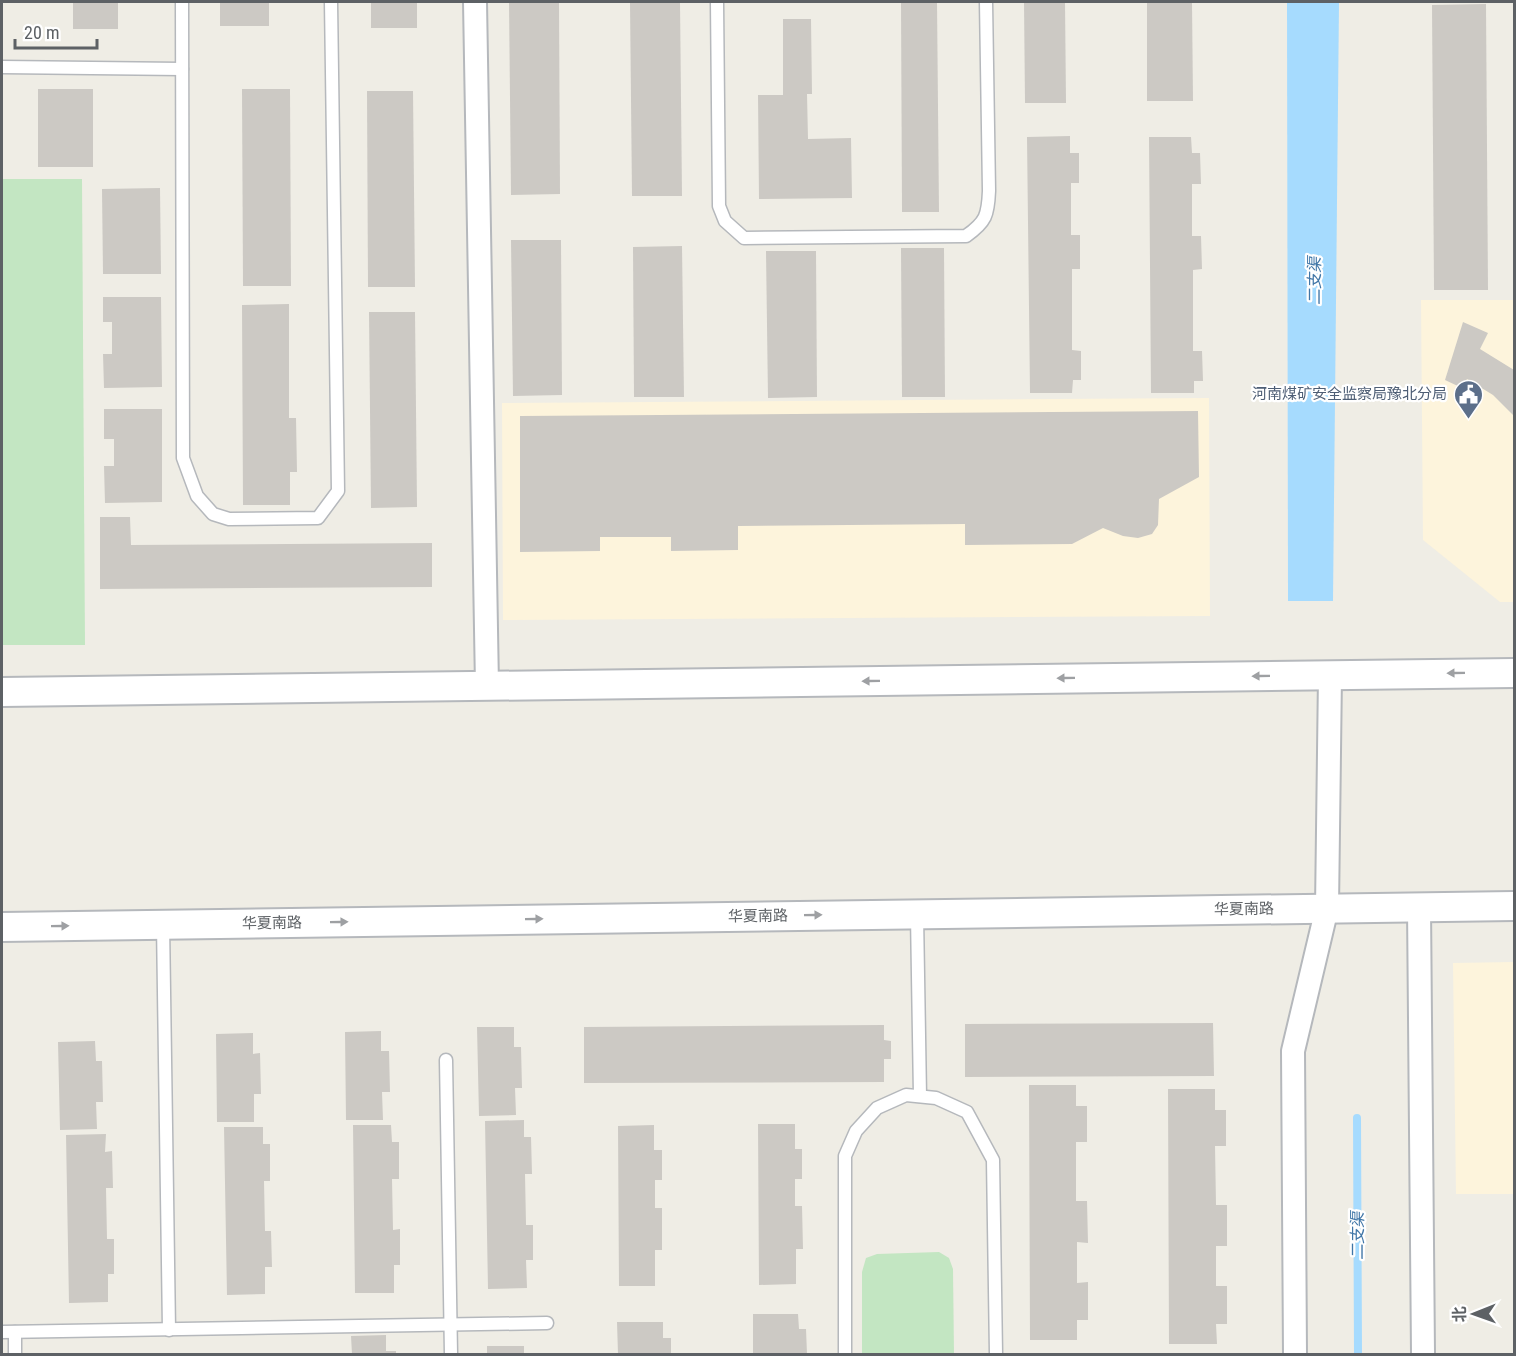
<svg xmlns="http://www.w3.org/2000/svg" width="1516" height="1356" font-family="'Roboto Condensed','Noto Sans SC',sans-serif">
	<rect width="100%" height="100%" fill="#efede5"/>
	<g fill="#fdf4dc">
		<path d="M1421,300H1514V602H1500L1423,540Z"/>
		<path d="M1209,398L1210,616L503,620L502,403Z"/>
		<path d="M1514,962V1194H1456L1453,963Z"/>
	</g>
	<g fill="#c3e6c2">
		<path d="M2,179H82L85,645H2Z"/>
		<path d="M939,1252L949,1258L953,1269L954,1354H862V1272L866,1258L877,1254Z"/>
	</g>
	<path fill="#a6dbfe" d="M1287,2H1339L1333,601H1288Z"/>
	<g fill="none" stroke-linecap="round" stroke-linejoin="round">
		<path stroke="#a6dbfe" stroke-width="8" d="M1357,1118L1358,1354"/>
	</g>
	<g fill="#ccc9c4">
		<rect x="73" y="2" width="45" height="27"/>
		<rect x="220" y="2" width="49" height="24"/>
		<rect x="371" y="2" width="46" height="26"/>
		<path d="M509,2H559L560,194L511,195Z"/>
		<path d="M630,2H680L682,196H632Z"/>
		<path d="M901,2H937L939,212H902Z"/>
		<path d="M1024,2H1065L1066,103H1025Z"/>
		<path d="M1147,2H1192L1193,101H1147Z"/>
		<path d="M1486,4L1488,290H1434L1432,5Z"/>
		<path d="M783,19H811L812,94H807L808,139L851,138L852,198L759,199L758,95H783Z"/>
		<rect x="38" y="89" width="55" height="78"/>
		<path d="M242,89H290L291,286H243Z"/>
		<path d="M367,91H413L415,287H368Z"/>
		<path d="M1070,136V153H1079V183H1071V235H1080V269H1072V350L1081,351V380H1073L1072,393H1030L1027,137Z"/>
		<path d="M1149,137H1191L1192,153H1200L1201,184H1192V236H1201L1202,269L1193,270V351H1202L1203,381H1194V393H1151Z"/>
		<path d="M160,188L161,274H103L102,189Z"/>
		<path d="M511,240H561L562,395L513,396Z"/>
		<path d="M682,246L684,397H634L633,247Z"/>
		<path d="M901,248H944L945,397H902Z"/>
		<path d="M766,251H816L817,397L768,398Z"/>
		<path d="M103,297H161L162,387L104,388L103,354H112V322H103Z"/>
		<path d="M289,304V418H296L297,472H290V505H243L242,305Z"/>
		<path d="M369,312H415L417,507L371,508Z"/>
		<path d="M1463,322L1488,333L1480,349L1514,370V416L1493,395L1467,379L1462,388L1445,380Z"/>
		<path d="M104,409H162V502L105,503L104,466H114V439H104Z"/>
		<path d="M1198,411L1199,477L1159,499L1158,525L1152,534L1138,538L1123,536L1103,528L1072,544L965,545V524L738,526V550L671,551V537H600V551L520,552V416Z"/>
		<path d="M100,517H130L131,545L432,543V587L100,589Z"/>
		<path d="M1213,1023L1214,1076L965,1077V1024Z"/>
		<path d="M884,1025V1040L891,1041V1059H884V1082L584,1083V1027Z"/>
		<path d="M477,1027H514V1047H521L522,1088H515L516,1115L479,1116Z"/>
		<path d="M381,1031V1051H389L390,1092H382L383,1120H346L345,1032Z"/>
		<path d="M253,1033V1054L260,1053L261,1094H254V1122H217L216,1034Z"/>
		<path d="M95,1041L96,1061H102L103,1102H96L97,1129L60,1130L58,1042Z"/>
		<path d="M1029,1085H1076V1106H1087V1142H1076V1201H1087L1088,1243L1077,1242V1283L1088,1282V1320H1077V1340H1030Z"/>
		<path d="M1168,1089H1215V1110H1226V1146H1215L1216,1205H1227V1246H1216V1286H1227V1324H1216L1217,1344H1169Z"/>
		<path d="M524,1120V1137H531L532,1174H525L526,1225H533V1260H526L527,1288L488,1289L485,1121Z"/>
		<path d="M758,1124H795V1149H802V1179H795V1206H802L803,1249H796V1284L759,1285Z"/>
		<path d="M353,1125H391L392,1142H399V1179H392L393,1230L400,1229V1265H394V1293H355Z"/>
		<path d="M654,1125V1150H662V1180H655V1208H662V1250H655V1286H619L618,1126Z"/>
		<path d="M224,1127H263V1144H270V1181H264L265,1231H271L272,1267H265V1294L227,1295Z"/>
		<path d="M106,1134L105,1152L112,1151L113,1188H106L107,1239H114V1274H108V1302L69,1303L66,1135Z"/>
		<path d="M753,1314H798L799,1329H806L807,1354H753Z"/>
		<path d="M617,1322H663V1338H671V1354H618Z"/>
		<path d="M386,1335V1351H396V1354H352L351,1336Z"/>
		<rect x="487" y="1346" width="37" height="8"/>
	</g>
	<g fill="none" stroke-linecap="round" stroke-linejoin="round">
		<defs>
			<g id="service">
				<path d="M182,2L183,458L197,496L213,514L229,519L318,518L338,491L331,2"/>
				<path d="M717,2L719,206L725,221L744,238L966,236C986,222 988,215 989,191L986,2"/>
				<path d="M2,67L182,69"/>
				<path d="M917,915L920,1096"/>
				<path d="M163,924L169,1330"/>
				<path d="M446,1060L451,1354"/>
				<path d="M2,1332L547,1323"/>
				<path d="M15,1332V1354"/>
				<path d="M845,1354V1156L856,1131L877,1108L906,1095L936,1098L967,1112L993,1160L996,1354"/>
			</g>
			<g id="minor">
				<path d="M475,2L487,686"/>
				<path d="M1419,907L1423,1354"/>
				<path d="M1295,1354L1293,1051L1327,908L1330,675"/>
			</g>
			<g id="tertiary">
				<path d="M2,692L1514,673"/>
				<path d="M2,927L1514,906"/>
			</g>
		</defs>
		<use href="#service" stroke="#b5b8bc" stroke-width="15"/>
		<use href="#minor" stroke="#b5b8bc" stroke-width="26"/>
		<use href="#tertiary" stroke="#b5b8bc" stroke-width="32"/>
		<use href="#service" stroke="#fff" stroke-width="12"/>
		<use href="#minor" stroke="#fff" stroke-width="22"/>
		<use href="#tertiary" stroke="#fff" stroke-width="28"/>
	</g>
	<defs><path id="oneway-solid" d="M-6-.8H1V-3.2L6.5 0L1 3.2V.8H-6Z" transform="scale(1.5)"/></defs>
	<g fill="#9ea0a3">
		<use href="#oneway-solid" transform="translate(1456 673) rotate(179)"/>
		<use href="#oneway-solid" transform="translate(1261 676) rotate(179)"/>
		<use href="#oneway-solid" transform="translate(1066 678) rotate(179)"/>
		<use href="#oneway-solid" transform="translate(871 681) rotate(179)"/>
		<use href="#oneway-solid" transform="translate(813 915) rotate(-1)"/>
		<use href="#oneway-solid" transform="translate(534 919) rotate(-1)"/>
		<use href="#oneway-solid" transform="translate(339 922) rotate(-1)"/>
		<use href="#oneway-solid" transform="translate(60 926) rotate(-1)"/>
	</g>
	<defs>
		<symbol id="civic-pin" viewBox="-11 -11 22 30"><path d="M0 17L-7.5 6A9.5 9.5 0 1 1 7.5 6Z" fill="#5c6f8a" stroke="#fff"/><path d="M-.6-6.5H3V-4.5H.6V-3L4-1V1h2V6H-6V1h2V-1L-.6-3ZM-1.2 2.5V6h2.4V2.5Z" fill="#fff"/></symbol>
	</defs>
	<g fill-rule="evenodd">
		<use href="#civic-pin" x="1452" y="378" width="33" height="45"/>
	</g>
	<g text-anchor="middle" stroke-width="4.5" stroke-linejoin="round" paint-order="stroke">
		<g font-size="15" fill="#4e5e75" stroke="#fff" text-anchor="end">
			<text x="1447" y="399">河南煤矿安全监察局豫北分局</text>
		</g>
		<g font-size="15" fill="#5d6165" stroke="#fff">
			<text transform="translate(1244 909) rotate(-1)" y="5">华夏南路</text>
			<text transform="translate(758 916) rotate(-1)" y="5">华夏南路</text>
			<text transform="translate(272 923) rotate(-1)" y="5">华夏南路</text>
		</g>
		<g font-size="16" font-style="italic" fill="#4076a7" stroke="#fff">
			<text transform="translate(1314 281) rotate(-90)" y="6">二支渠</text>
			<text transform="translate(1357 1236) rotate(-90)" y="6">二支渠</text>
		</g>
	</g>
	<rect width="1516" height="1356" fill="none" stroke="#5d6165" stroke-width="6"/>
	<g transform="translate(1474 1314) rotate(269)" stroke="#ffffff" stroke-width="4.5" paint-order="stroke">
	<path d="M0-4.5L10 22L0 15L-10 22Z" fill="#5d6165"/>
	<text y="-9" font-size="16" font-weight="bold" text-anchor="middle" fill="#5d6165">北</text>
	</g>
	<path d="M15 39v9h82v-9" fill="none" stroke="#5d6165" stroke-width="3"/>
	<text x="24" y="39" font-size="18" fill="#5d6165" stroke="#ffffff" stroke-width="4.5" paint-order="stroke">20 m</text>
</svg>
